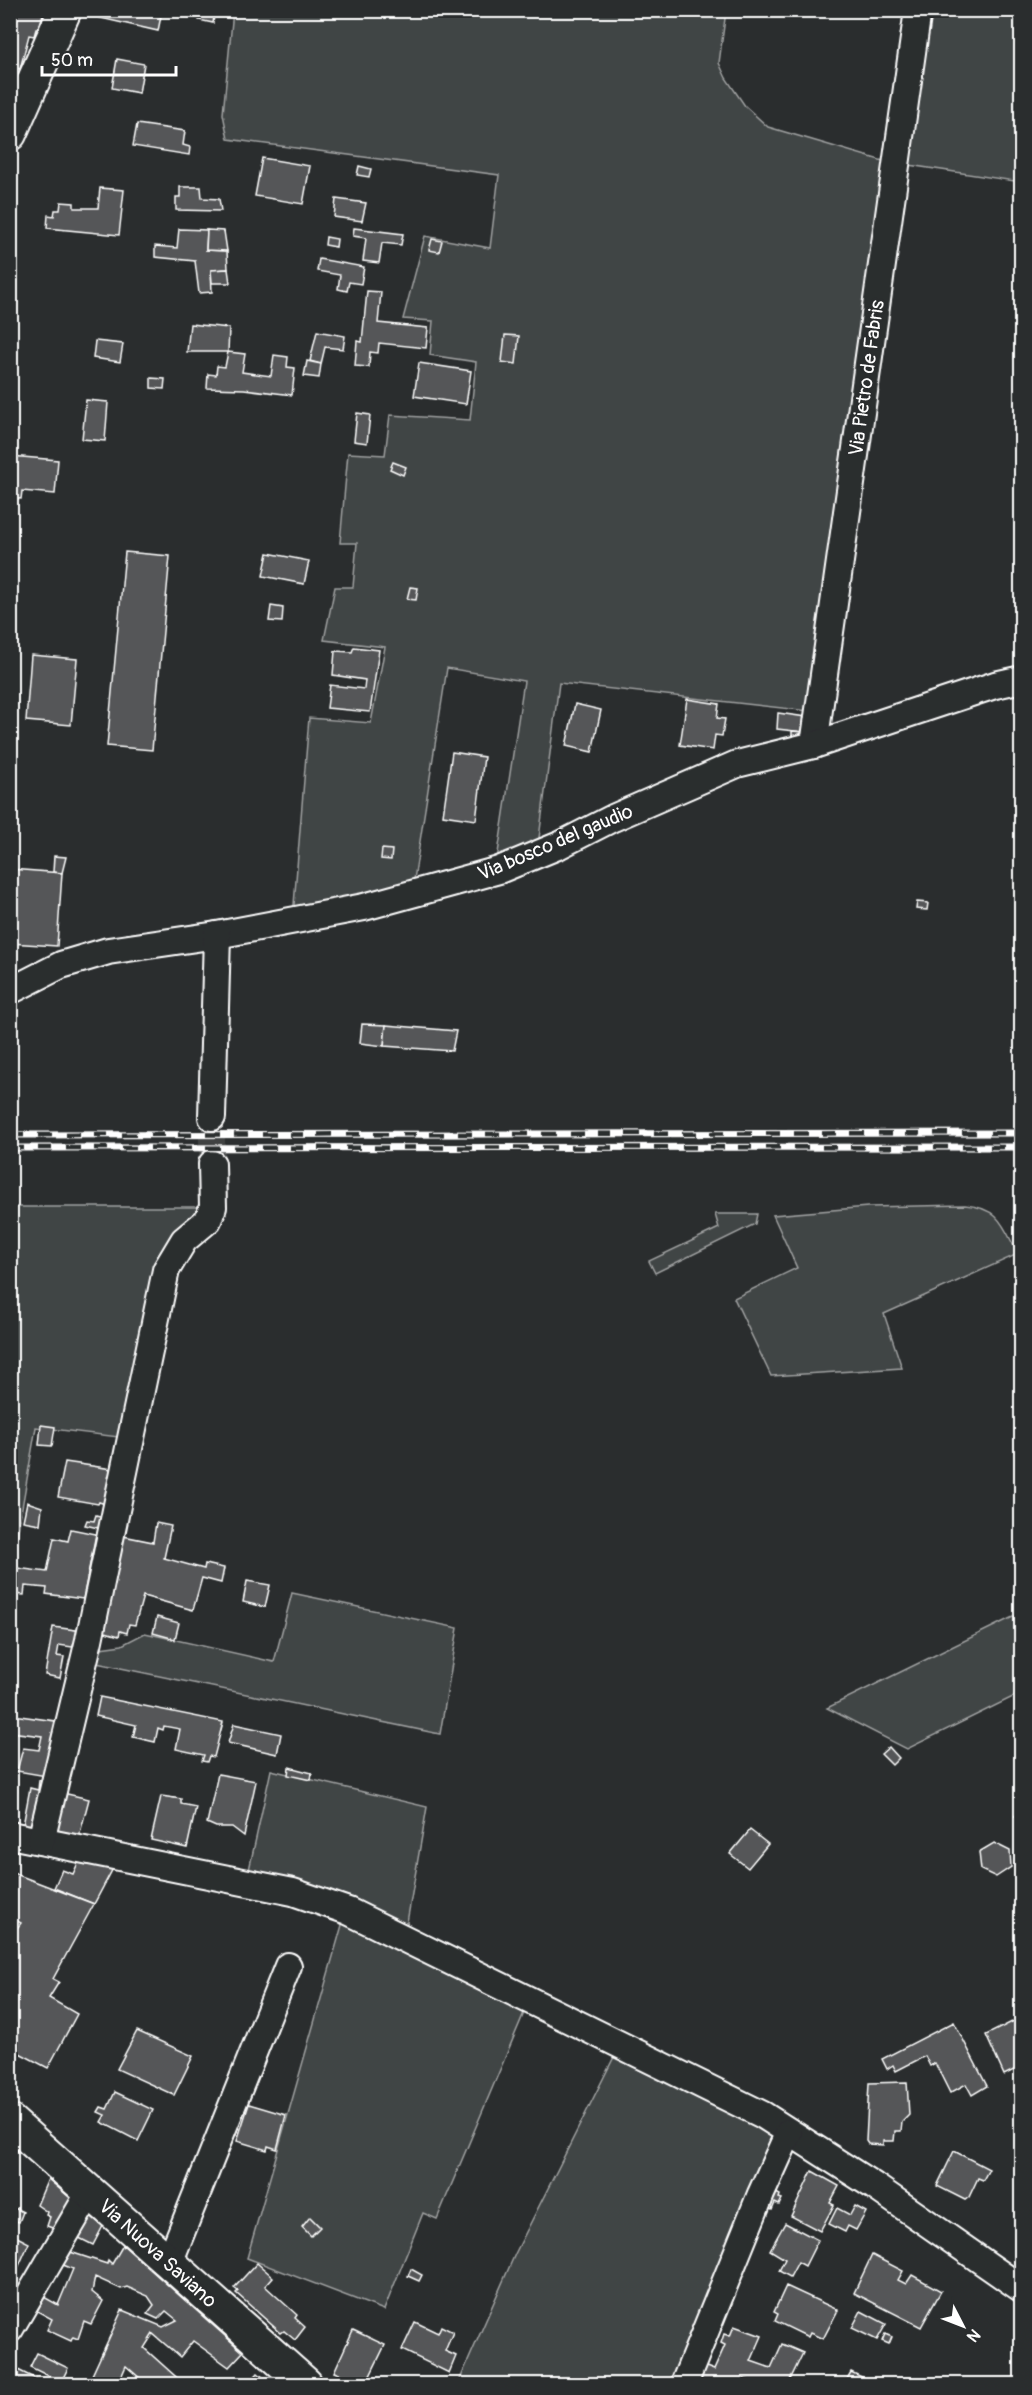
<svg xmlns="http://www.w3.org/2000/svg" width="1032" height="2395" font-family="Pangolin,sans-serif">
	<rect width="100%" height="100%" fill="#2a2d2e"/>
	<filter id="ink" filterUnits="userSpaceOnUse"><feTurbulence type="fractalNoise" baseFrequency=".0167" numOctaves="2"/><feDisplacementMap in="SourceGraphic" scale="12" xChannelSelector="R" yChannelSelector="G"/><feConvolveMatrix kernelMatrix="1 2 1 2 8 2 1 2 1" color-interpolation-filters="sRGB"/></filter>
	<g filter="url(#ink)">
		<g fill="#414445" stroke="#a0a2a2" stroke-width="1.5">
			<path d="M233,11H726L719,63L726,78L745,106L768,127L890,163L860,370L834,513L809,711L559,683L538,846L497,860L524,681L447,668L413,886L301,912L294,905L309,718L371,723L385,647L324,640L335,587H353L357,543H340L348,453L385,455L390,415L470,420L476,362L430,355L433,321L403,319L425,236L490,248L499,175L228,139L223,114Z"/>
			<path d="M928,11H1021V182L909,165Z"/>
			<path d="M965,1205C1000,1208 1003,1226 1018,1254L884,1314L902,1368L771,1376L734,1298L797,1268L773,1215L868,1207Z"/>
			<path d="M11,1207H201L198,1214L182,1227L127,1438L36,1427L11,1571Z"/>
			<path d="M715,1214H757L755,1224L655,1273L649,1261L719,1228Z"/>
			<path d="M292,1593L458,1628L440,1734L87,1661L100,1648L122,1645L145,1633L274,1662Z"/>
			<path d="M1021,1613V1693L907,1749L827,1708Z"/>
			<path d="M271,1770L427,1807L406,1928L284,1879L249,1870Z"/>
			<path d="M344,1918L526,2008L437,2219L423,2213L384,2310L247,2258Z"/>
			<path d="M616,2053L783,2135L680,2384H458L515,2254Z"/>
		</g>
		<g fill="#555758" stroke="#fff" stroke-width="1.5">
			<path d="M13,10H44L39,29H36L34,36L29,35L20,69L10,67V18Z"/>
			<path d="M84,10H94L92,16L83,14Z"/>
			<path d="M94,10H137L161,16L158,31L92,16Z"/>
			<path d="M201,10H215L213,23L199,20Z"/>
			<path d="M117,59L144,64L139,93L112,88Z"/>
			<path d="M137,124L185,131L183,145L190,147L189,155L133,146Z"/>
			<path d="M262,158L310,166L303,204L255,196Z"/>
			<path d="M359,166L371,169L369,177L357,175Z"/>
			<path d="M180,187H201L202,198L219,199L221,211L176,210V197H180Z"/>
			<path d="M100,188L124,190L119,235L47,228L48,215L54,216L55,210H60L61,202L74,203V208H98Z"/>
			<path d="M336,199L366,203L362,221L334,217Z"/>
			<path d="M354,228L403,234L401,245L382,243L379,263L363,261L366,238L353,236Z"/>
			<path d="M179,229L207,230L206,250L227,251L228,269L211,270L212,292L199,293L195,261L155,257V246L177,248Z"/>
			<path d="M207,230L224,231L227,251L206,250Z"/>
			<path d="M326,237L337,239L336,247L325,245Z"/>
			<path d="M432,239L442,241L439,252L429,250Z"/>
			<path d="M319,259L364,267L361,284L349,282L347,291L338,289L340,275L317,271Z"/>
			<path d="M228,269L230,283H212L211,270Z"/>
			<path d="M367,291L381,292L378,323L428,328L426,348L379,343L378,353L370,352L369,367L355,366L357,341L362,342Z"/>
			<path d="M190,324L229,328L228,352H187Z"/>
			<path d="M317,331L345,336L343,349L325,347L321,364L310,361Z"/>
			<path d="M505,335L519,336L516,364L502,362Z"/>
			<path d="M95,341L123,344L120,362L93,358Z"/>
			<path d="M228,352L245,354L242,372L271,376L274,355L288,357L287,367L295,368L292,395L244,389L207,388L208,374L216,375L217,366L225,367Z"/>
			<path d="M307,361L321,364L319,378L304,376Z"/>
			<path d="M419,363L471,371L466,404L414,396Z"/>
			<path d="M151,378L165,379L164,389L151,388Z"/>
			<path d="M86,400L108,402L105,441L82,439Z"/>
			<path d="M357,413L370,415L367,443L354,441Z"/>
			<path d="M10,456L58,460L55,494L22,491L21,499L11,498Z"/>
			<path d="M393,462L406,467L403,475L390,469Z"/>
			<path d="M125,552L170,556L152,750L107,746Z"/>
			<path d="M268,553L309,561L304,584L263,576Z"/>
			<path d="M410,587L418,588L416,600L407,599Z"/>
			<path d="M271,606L283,608L282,622L269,621Z"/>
			<path d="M354,647L379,650L370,712L327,708L330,685L364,689L365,680L333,675L335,651L352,652Z"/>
			<path d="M31,655L77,659L71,725L26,721Z"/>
			<path d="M687,699L719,704L717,718L725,719L722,736L715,735L713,750L680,745Z"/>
			<path d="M575,704L601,710L592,752L566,746Z"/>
			<path d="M778,713L806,717L804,732L777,729Z"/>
			<path d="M792,731L804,732L802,742L792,738Z"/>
			<path d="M452,752L484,757L476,820L443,815Z"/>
			<path d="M382,849L392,850L391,860L381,859Z"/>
			<path d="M54,856L66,857L62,873L53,872Z"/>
			<path d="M10,869L62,873L57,946L10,943Z"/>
			<path d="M917,902L928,903L927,910L916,909Z"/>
			<path d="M362,1024L386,1025L384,1046L360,1043Z"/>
			<path d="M386,1025L456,1031L452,1051L384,1046Z"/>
			<path d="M41,1425L55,1427L52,1446L39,1445Z"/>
			<path d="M65,1462L112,1469L105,1504L99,1502L98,1504L58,1497Z"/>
			<path d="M27,1502L42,1507L40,1524L23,1521Z"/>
			<path d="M96,1515L107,1518V1530L85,1525L87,1520L94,1521Z"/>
			<path d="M156,1523L171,1526L164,1558L204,1569L205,1564L224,1568L221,1583L202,1578L193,1610L143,1596L135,1625L129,1624L127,1633L120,1631L119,1636L102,1631L123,1536L153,1542Z"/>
			<path d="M71,1529L96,1534L83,1599L46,1594L47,1588L25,1586L24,1595L13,1594L17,1568L47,1572L54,1538L68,1541Z"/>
			<path d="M247,1581L270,1585L265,1607L243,1602Z"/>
			<path d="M157,1617L179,1623L175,1639L153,1633Z"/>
			<path d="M53,1627L83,1631L79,1648L59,1645L57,1656L64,1657L60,1678L45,1675Z"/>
			<path d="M100,1697L223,1722L214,1757L209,1756L207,1762L202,1761L204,1755L176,1749L180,1729L164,1726L163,1730L158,1728L155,1742L133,1737L136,1725L96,1716Z"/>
			<path d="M13,1715L62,1722L52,1777L17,1771L23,1748L39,1750L42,1736L10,1732Z"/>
			<path d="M234,1724L281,1734L277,1754L228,1743Z"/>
			<path d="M889,1747L899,1758L892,1765L881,1754Z"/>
			<path d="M289,1767L312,1773L311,1780L288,1775Z"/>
			<path d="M218,1774L256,1781L244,1836L232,1827H216L207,1823Z"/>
			<path d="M39,1780L51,1783L42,1829L23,1826L30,1788L38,1790Z"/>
			<path d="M10,1788L17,1790L10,1817Z"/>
			<path d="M63,1793L89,1799L78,1841L53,1836Z"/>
			<path d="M161,1796L181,1799V1804L196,1807L187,1848L151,1840Z"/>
			<path d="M1022,1806V1821L1015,1816Z"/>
			<path d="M750,1830L768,1844L748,1868L730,1854Z"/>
			<path d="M994,1843L1010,1851L1011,1867L996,1877L981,1870L979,1852Z"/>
			<path d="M83,1852L118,1859L94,1904L54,1888L62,1870L73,1874Z"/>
			<path d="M13,1873L94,1904L53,1979L59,1982L49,1998L77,2014L48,2068L10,2048V1937L21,1923L10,1917V1875Z"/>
			<path d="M1022,2017V2066L1004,2075L986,2035Z"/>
			<path d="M954,2022L987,2086L972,2095L966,2084L950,2093L935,2063L930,2066L925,2056L896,2071L893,2065L887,2069L882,2059Z"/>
			<path d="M137,2031L193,2056L174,2095L117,2069Z"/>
			<path d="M907,2082L909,2115L902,2122L901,2131H895L894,2141H883V2145L868,2144L866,2141L869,2083Z"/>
			<path d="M115,2092L153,2110L138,2141L101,2122L105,2115L98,2112L101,2107L107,2109Z"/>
			<path d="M249,2104L286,2115L277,2149L268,2146L267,2150L237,2141Z"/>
			<path d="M954,2151L989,2169L983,2180L978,2178L969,2197L965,2200L937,2186Z"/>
			<path d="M812,2171L839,2186L830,2203L834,2205L820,2231L791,2216Z"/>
			<path d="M48,2179L75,2202L60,2231L47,2226L50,2217L46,2215L47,2212L37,2205Z"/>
			<path d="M769,2189L780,2195L779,2198L782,2199L779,2205L775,2203L772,2210L762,2205Z"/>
			<path d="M10,2206L23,2212L19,2222L10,2219Z"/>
			<path d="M855,2206L866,2212L856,2230L848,2226L845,2232L829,2224L837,2208L850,2215Z"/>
			<path d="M83,2210L103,2226L93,2245L69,2233Z"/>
			<path d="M310,2217L320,2227L311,2236L302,2227Z"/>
			<path d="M785,2223L818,2240L805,2266L798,2262L790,2277L779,2271L785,2259L770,2250Z"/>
			<path d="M15,2236L29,2243L10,2286V2245Z"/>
			<path d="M123,2245L243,2352L229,2367L193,2341L180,2357L153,2334L144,2348L184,2384H141L143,2381L126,2366L118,2384H88L122,2310L163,2327L177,2320L166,2311L158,2319L147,2314L154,2305L148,2296L127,2287L121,2289L95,2277L92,2292L103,2301L91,2324L84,2321L78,2339L73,2337L71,2341L47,2330L52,2319L37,2311L44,2297L58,2305L73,2269L56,2262L61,2249L107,2264L108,2260L112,2264Z"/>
			<path d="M872,2255L903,2271L898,2280L906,2284L912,2275L941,2291L921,2327L854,2293Z"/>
			<path d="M257,2263L273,2277L265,2286L297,2315L295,2318L305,2327L295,2340L284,2331L281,2333L236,2293L238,2291L234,2288Z"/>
			<path d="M411,2269L422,2275L419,2281L408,2276Z"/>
			<path d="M786,2286L838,2310L823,2339L810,2333L808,2337L775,2321L778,2314L774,2312Z"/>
			<path d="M861,2311L886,2324L877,2340L852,2328Z"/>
			<path d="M415,2322L438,2333L441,2326L453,2332L445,2351L456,2356L449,2373L402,2350Z"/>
			<path d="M734,2326L762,2336L751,2361L771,2368L782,2344L803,2353L788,2384H759L744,2379L741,2384H694L701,2365L714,2370L725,2345L721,2343L724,2334L730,2336Z"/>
			<path d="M353,2330L385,2345L366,2384L334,2372Z"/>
			<path d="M885,2334L892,2337L889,2344L882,2341Z"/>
			<path d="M37,2353L68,2368L61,2382L30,2367Z"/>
			<path d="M10,2366L40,2381L38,2384H10Z"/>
			<path d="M851,2372L866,2379L863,2384H844Z"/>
			<path d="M258,2373L271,2384H248Z"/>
		</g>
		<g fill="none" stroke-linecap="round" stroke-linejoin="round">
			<path stroke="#3f4243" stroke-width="26" stroke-dasharray="26 13" stroke-linecap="butt" d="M212,1164V1117"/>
			<defs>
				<g id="minor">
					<path d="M814,745L918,10"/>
					<path d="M10,991L61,965L108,951L217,935L364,907L499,870L560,845L613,818L737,764L814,745L995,685L1022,679"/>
					<path d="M212,1117L217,935"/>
					<path d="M10,1835L293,1892L348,1911L763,2115L874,2186L1022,2289"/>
					<path d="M41,1841L89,1640L166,1270L184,1240L208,1220L213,1207L212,1164"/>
					<path d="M169,2263L288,1966"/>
					<path d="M10,2329L90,2192"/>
					<path d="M684,2384L761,2194L789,2132"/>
				</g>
				<g id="major">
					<path d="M10,134L65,10"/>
					<path d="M10,2121L306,2384"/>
				</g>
			</defs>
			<use href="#minor" stroke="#fff" stroke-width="30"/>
			<use href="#major" stroke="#fff" stroke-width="36"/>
			<use href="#minor" stroke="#2a2d2e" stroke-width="26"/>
			<use href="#major" stroke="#2a2d2e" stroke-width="32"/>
			<defs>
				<g id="rail">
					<path d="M10,1135L1022,1133"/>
					<path d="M10,1148L1022,1147"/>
				</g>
			</defs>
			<use href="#rail" stroke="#fff" stroke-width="7"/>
			<use href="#rail" stroke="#2a2d2e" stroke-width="4.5" stroke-dasharray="14" stroke-linecap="butt"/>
		</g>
	</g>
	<g text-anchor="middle" stroke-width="5" stroke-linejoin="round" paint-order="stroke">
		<g font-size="20" fill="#fff" stroke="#2a2d2e">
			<text transform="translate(866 378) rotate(-82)" y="7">Via Pietro de Fabris</text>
			<text transform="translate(555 842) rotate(-23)" y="7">Via bosco del gaudio</text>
			<text transform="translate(158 2253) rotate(42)" y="7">Via Nuova Saviano</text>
		</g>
	</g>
	<rect width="1032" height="2395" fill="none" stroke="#2a2d2e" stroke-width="36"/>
	<rect x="18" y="18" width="996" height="2359" fill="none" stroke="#fff" stroke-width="2" filter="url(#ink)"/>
	<g transform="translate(963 2326) rotate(132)" stroke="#2a2d2e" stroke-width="4.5" paint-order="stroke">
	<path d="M0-4.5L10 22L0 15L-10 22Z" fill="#ffffff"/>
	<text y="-9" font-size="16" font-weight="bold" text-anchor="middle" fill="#ffffff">N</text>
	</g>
	<path d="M42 66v9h134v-9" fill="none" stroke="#ffffff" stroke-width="3"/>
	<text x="51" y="66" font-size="18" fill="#ffffff" stroke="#2a2d2e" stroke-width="4.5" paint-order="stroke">50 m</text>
</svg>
